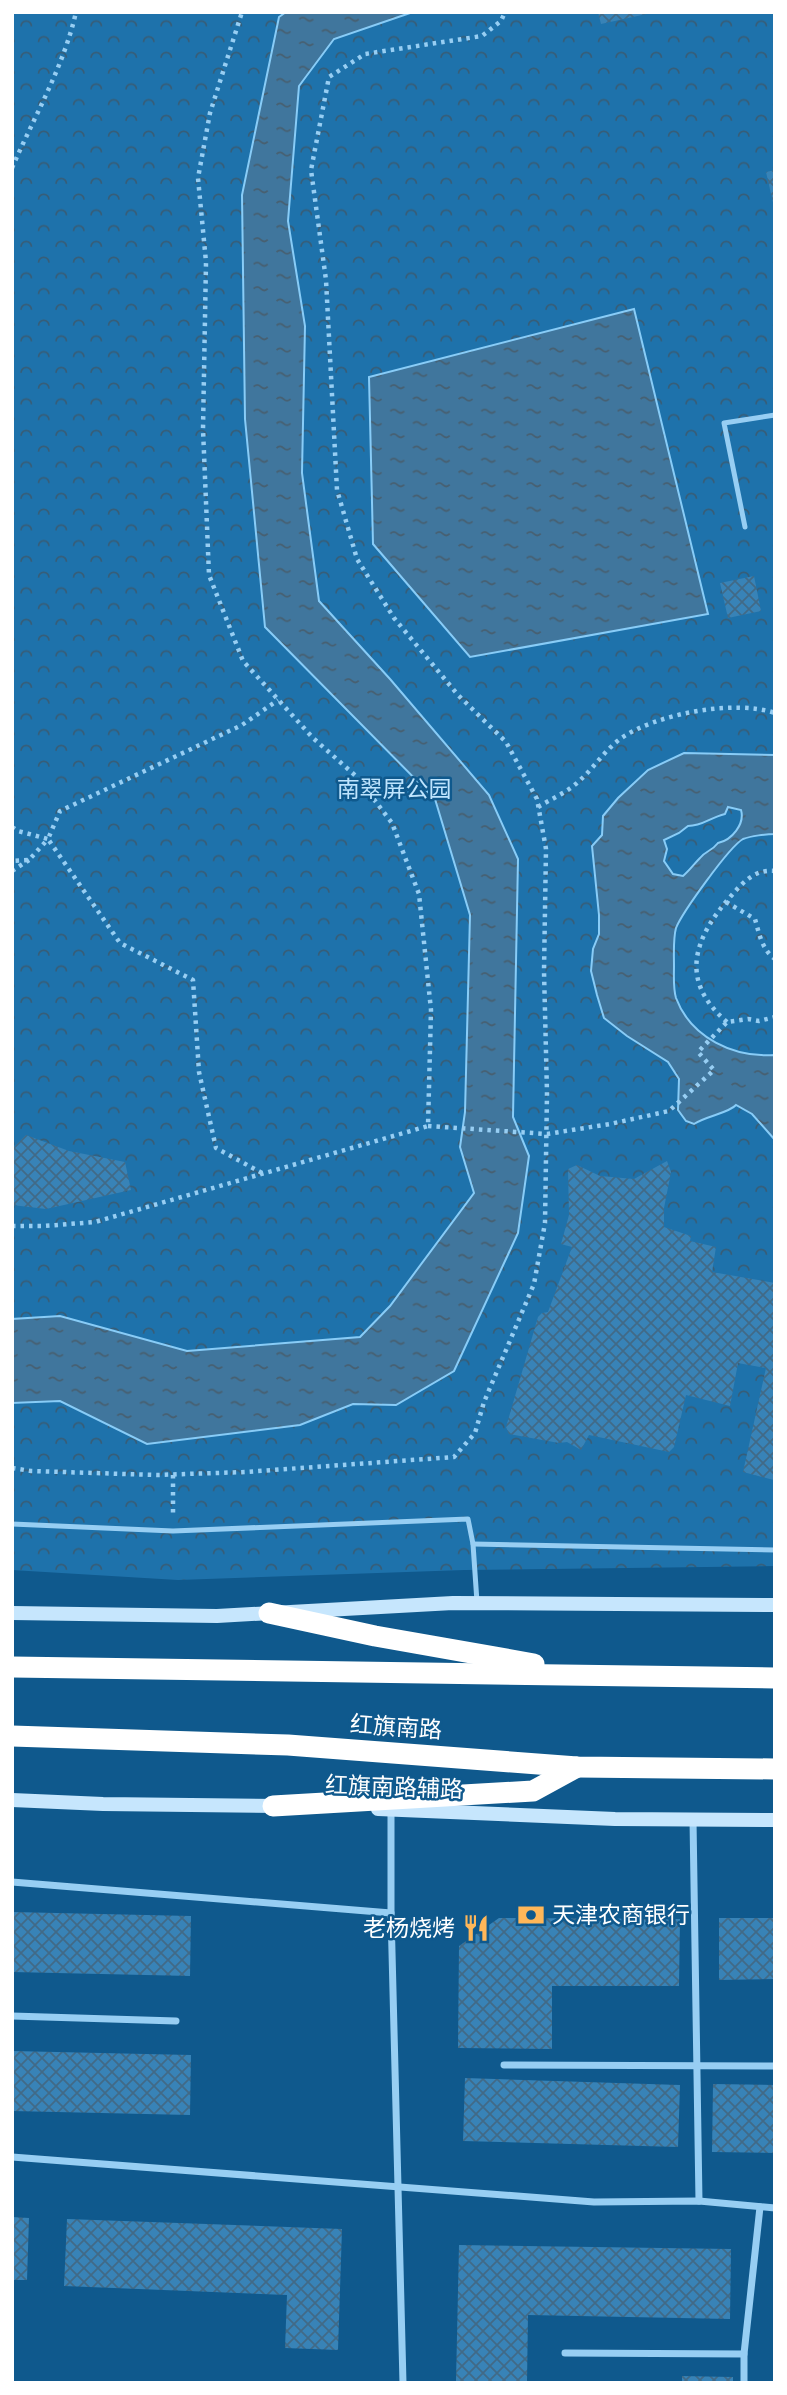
<svg xmlns="http://www.w3.org/2000/svg" width="787" height="2395" font-family="'DM Sans','Noto Sans SC',sans-serif">
	<defs>
		<pattern id="park-crowns" width="20" height="18" patternUnits="userSpaceOnUse" patternTransform="scale(1.75)"><rect width="20" height="18" fill="#1e72ab"/><path d="M2 6a3 3 0 1 1 6 0M12 15a3 3 0 1 1 6 0" fill="none" stroke="#375d77"/></pattern>
		<pattern id="water-ripples" width="26" height="14" patternUnits="userSpaceOnUse" patternTransform="scale(1.75)"><rect width="26" height="14" fill="#40769d"/><path d="M2 4q2-2 4 0t4 0M15 11q2-2 4 0t4 0" fill="none" stroke="#475f70"/></pattern>
		<pattern id="building-cross-hatch" width="8" height="8" patternUnits="userSpaceOnUse" patternTransform="scale(1.75)"><rect width="8" height="8" fill="#3883b7"/><path d="M0 0l8 8M0 8l8-8" fill="none" stroke="#416a87"/></pattern>
	</defs>
	<rect width="100%" height="100%" fill="#0f598d"/>
	<path fill="url(#park-crowns)" d="M12,12H775V1566L464,1570L178,1580L12,1570Z"/>
	<g fill="url(#water-ripples)" stroke="#88ccf7" stroke-width="2" fill-rule="evenodd">
		<path d="M286,12H413L334,39L299,86L288,221L305,326L302,473L319,601L390,679L489,795L518,859L513,1117L529,1156L518,1233L454,1371L396,1405L353,1404L300,1425L147,1444L60,1401L12,1403V1319L60,1316L187,1351L360,1337L390,1306L474,1193L460,1147L465,1112L470,915L435,799L265,627L245,419L242,195L279,17Z"/>
		<path d="M634,309L708,614L470,657L373,544L369,377Z"/>
		<path d="M684,753L775,755V834C766,834 751,836 743,839C729,847 682,913 676,928C673,939 674,955 674,966C674,976 673,988 676,998C691,1038 734,1058 775,1055V1140L752,1114L736,1105C729,1113 706,1116 694,1124L686,1121L678,1110L679,1079L668,1062L627,1036L604,1018L597,995L591,971L593,949L599,934V915L592,846L602,835L603,816L618,798L648,770ZM728,807L741,810C745,824 732,840 718,843C711,852 705,851 700,858C694,864 690,870 683,876L673,874L664,861L667,849L664,840L679,833L688,826C703,826 709,818 725,814Z"/>
	</g>
	<g fill="url(#building-cross-hatch)">
		<path d="M598,12H651V13L601,24Z"/>
		<path d="M775,170V207H774L766,172Z"/>
		<path d="M754,576L761,611L728,618L720,583Z"/>
		<path d="M26,1135L69,1151L125,1162L131,1190L46,1209L12,1205V1149Z"/>
		<path d="M667,1161L671,1172L664,1208V1227L691,1236L690,1241L716,1247L712,1272L775,1283L774,1480L743,1472L766,1368L738,1363L730,1406L686,1395L674,1447L669,1452L589,1435L581,1450L567,1442L559,1443L509,1434L506,1427L538,1317L542,1313L548,1312L572,1247L561,1244L569,1215L568,1169L577,1165L600,1176L634,1179Z"/>
		<path d="M12,1912L191,1916L190,1976L12,1972Z"/>
		<path d="M499,1918L680,1919L679,1986H552V2049L458,2048L459,1946Z"/>
		<path d="M719,1918H775V1979L719,1980Z"/>
		<path d="M12,2051L191,2055L190,2115L12,2111Z"/>
		<path d="M465,2078L680,2085L678,2147L463,2141Z"/>
		<path d="M713,2084L775,2085V2153L712,2152Z"/>
		<path d="M12,2217L29,2218L27,2280H12Z"/>
		<path d="M67,2219L342,2229L338,2350L285,2348L287,2295L64,2286Z"/>
		<path d="M459,2245L731,2249L730,2319L528,2315L527,2382L456,2381Z"/>
		<path d="M682,2376L733,2377V2383H682Z"/>
	</g>
	<g fill="none" stroke-linecap="round" stroke-linejoin="round">
		<g stroke="#97cef3" stroke-width="4.5" stroke-dasharray="3.5 5" stroke-linecap="butt">
			<path d="M12,168C34,117 64,66 76,12"/>
			<path d="M538,807C551,799 568,792 579,781C594,768 604,751 620,739C655,714 734,699 775,713"/>
			<path d="M12,827L18,831L48,839L29,860L12,861"/>
			<path d="M12,871L29,860"/>
			<path d="M726,902L755,919C759,933 762,950 775,959"/>
			<path d="M727,1022C679,981 693,939 731,896C743,882 755,869 775,871"/>
			<path d="M428,1126L547,1134L610,1124L669,1111L714,1070L698,1052L727,1022L748,1019L759,1021L775,1017"/>
			<path d="M262,1173L216,1148L199,1072L193,980L120,943L48,839L60,811L242,725L278,700"/>
			<path d="M12,1226H44L95,1222L428,1126L431,1010L419,894L392,823L357,777L313,738L243,661L209,575L203,429L206,262L198,178L210,113L242,12"/>
			<path d="M12,1468L31,1471L157,1475L245,1472L454,1457L475,1433L484,1402L534,1284L545,1223L547,1093L544,971L546,849L537,799L506,742L458,695L394,618L357,559L337,490L326,280L311,170L329,77L365,54L482,36L501,21L505,12"/>
			<path d="M173,1475V1516"/>
		</g>
		<g stroke="#97cef3" stroke-width="5">
			<path d="M745,527L724,423L775,415"/>
			<path d="M12,1524L173,1531L468,1519L473,1544L477,1602"/>
			<path d="M473,1544L775,1550"/>
		</g>
		<g stroke="#97cef3" stroke-width="7">
			<path d="M391,1810V1913L403,2383"/>
			<path d="M693,1820L699,2201"/>
			<path d="M12,1882L391,1913"/>
			<path d="M12,2016L176,2021"/>
			<path d="M504,2065L775,2066"/>
			<path d="M12,2157L594,2202L699,2201L775,2208"/>
			<path d="M565,2353L744,2354"/>
			<path d="M744,2383V2354L760,2207"/>
		</g>
		<g stroke="#c6e6fd" stroke-width="14">
			<path d="M12,1613L217,1616L453,1603L775,1605"/>
			<path d="M12,1800L103,1804L280,1806"/>
			<path d="M378,1809L615,1819L775,1820"/>
		</g>
		<g stroke="#fff" stroke-width="21">
			<path d="M269,1613L375,1636L534,1664"/>
			<path d="M12,1667L775,1678"/>
			<path d="M12,1736L288,1745L577,1767L775,1769"/>
			<path d="M273,1806L533,1791L577,1767"/>
		</g>
	</g>
	<defs>
		<symbol id="bank-bare" viewBox="-9 -9 18 18"><path d="M-6-4H6V4H-6ZM0-2.3a2.3 2.3 0 1 0 0 4.6a2.3 2.3 0 1 0 0-4.6Z" fill="#ffb759" stroke="#0f598d" stroke-width="2.5" paint-order="stroke"/></symbol>
		<symbol id="restaurant-bare" viewBox="-9 -9 18 18"><path d="M-5-6h1v4h1v-4h1v4h1v-4h1v5L-1.5 .5V6h-2V.5L-5-1ZM5-6V6H3V1.5H1.5Q1.5-4 5-6Z" fill="#ffb759" stroke="#0f598d" stroke-width="2.5" paint-order="stroke"/></symbol>
	</defs>
	<g fill-rule="evenodd">
		<use href="#bank-bare" x="512" y="1896" width="38" height="38"/>
		<use href="#restaurant-bare" x="457" y="1909" width="38" height="38"/>
	</g>
	<g text-anchor="middle" stroke-width="5" stroke-linejoin="round" paint-order="stroke">
		<g font-size="23" fill="#bee4fe" stroke="#0f598d">
			<text x="394" y="797">南翠屏公园</text>
		</g>
		<g font-size="23" fill="#fff" stroke="#0f598d">
			<text transform="translate(396 1727) rotate(4)" y="8">红旗南路</text>
			<text transform="translate(394 1787) rotate(2)" y="8">红旗南路辅路</text>
		</g>
		<g font-size="23" fill="#fff" stroke="#0f598d" text-anchor="start">
			<text x="552" y="1923">天津农商银行</text>
			<text x="455" y="1936" text-anchor="end">老杨烧烤</text>
		</g>
	</g>
	<rect width="787" height="2395" fill="none" stroke="#ffffff" stroke-width="28"/>
</svg>
